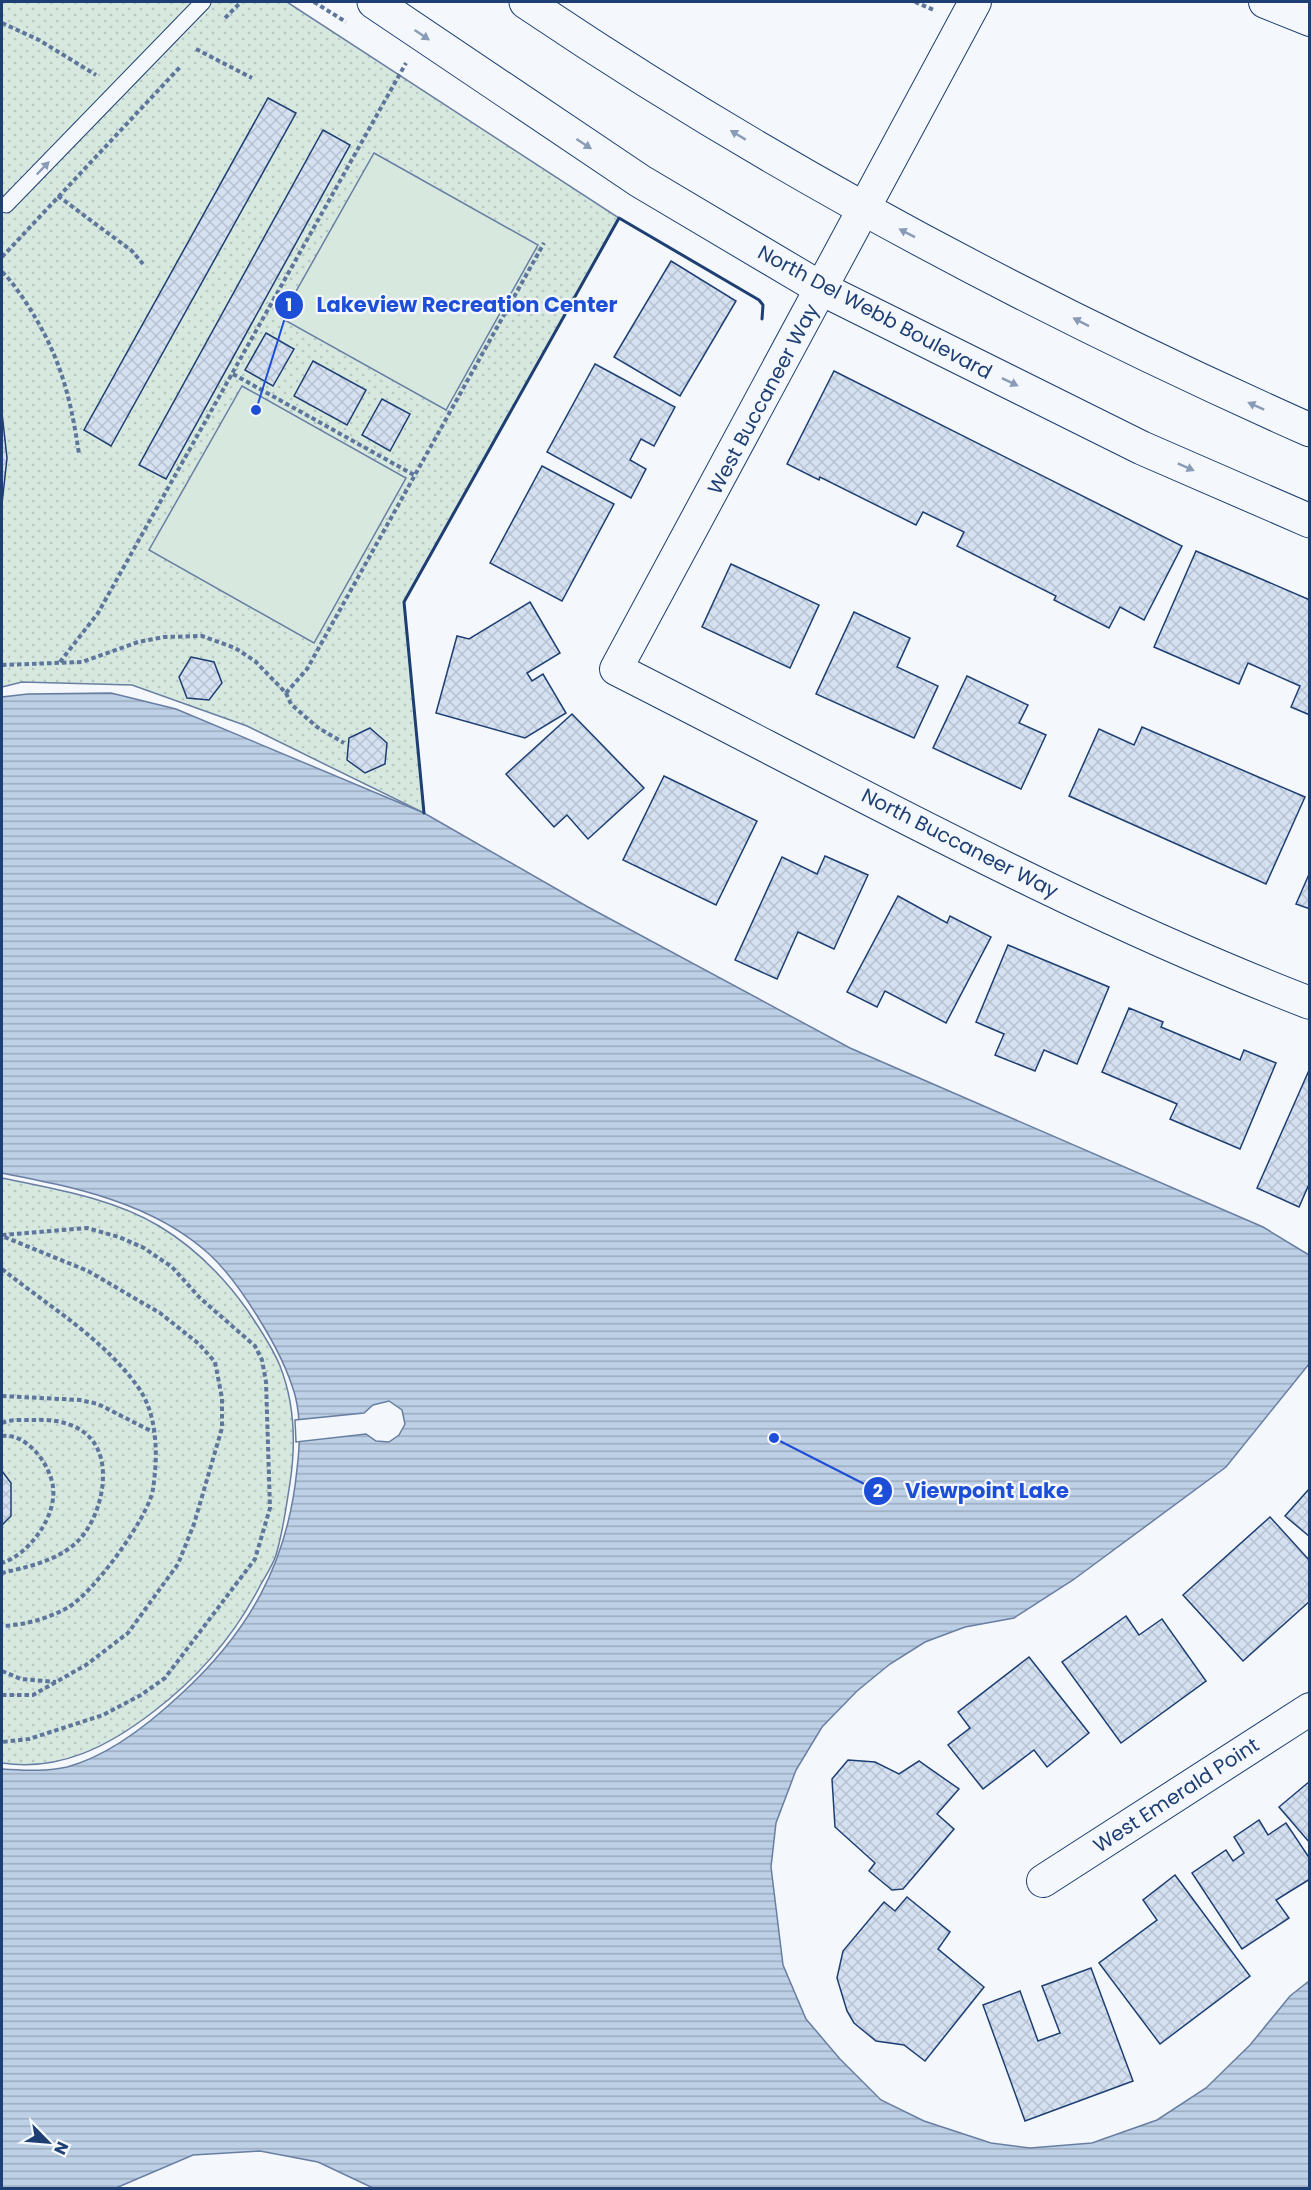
<svg xmlns="http://www.w3.org/2000/svg" width="1311" height="2190" font-family="Poppins,sans-serif">
	<defs>
		<pattern id="park-dots" width="8" height="8" patternUnits="userSpaceOnUse" patternTransform="scale(1.5)"><rect width="8" height="8" fill="#d7e8df"/><path d="M2 2h.1M6 6h.1" fill="none" stroke="#b8c8c3" stroke-width="1.8" stroke-linecap="round"/></pattern>
		<pattern id="water-rules" width="6" height="5" patternUnits="userSpaceOnUse" patternTransform="scale(1.5)"><rect width="6" height="5" fill="#bed0e5"/><path d="M0 2.5h6" fill="none" stroke="#9aaabe"/></pattern>
		<pattern id="building-cross-hatch" width="8" height="8" patternUnits="userSpaceOnUse" patternTransform="scale(1.5)"><rect width="8" height="8" fill="#d5e0f0"/><path d="M0 0l8 8M0 8l8-8" fill="none" stroke="#b6c1d1"/></pattern>
	</defs>
	<rect width="100%" height="100%" fill="#f4f7fb"/>
	<g fill="url(#park-dots)" stroke="#687fa3" stroke-width="1.5">
		<path d="M2,2H287L619,218L404,602L424,813L247,726L132,685L22,682L2,687Z"/>
		<path d="M2,1178C54,1189 112,1198 159,1226C194,1247 224,1277 248,1311C259,1328 272,1346 280,1366C295,1404 296,1443 290,1483C286,1507 283,1532 276,1555C273,1565 266,1575 261,1584C235,1635 199,1677 153,1712C109,1746 59,1772 2,1763Z"/>
	</g>
	<g fill="#d7e8df" stroke="#687fa3" stroke-width="1.5">
		<path d="M374,153L538,245L446,410L281,318Z"/>
		<path d="M242,386L406,478L314,643L149,550Z"/>
	</g>
	<path fill="url(#water-rules)" stroke="#687fa3" stroke-width="1.5" d="M111,693L176,709L424,813L588,907L850,1048L1263,1227L1309,1255V1364L1226,1467L1073,1580L1014,1618L965,1627L925,1642L890,1664L857,1691L822,1727L796,1770L776,1823L771,1867L783,1965L806,2019L840,2059L881,2100L924,2121L991,2143L1030,2148L1092,2143L1157,2120L1206,2088L1250,2045L1290,1996L1309,1981V2188H373L318,2162L260,2151L193,2155L116,2188H2V1769C23,1770 45,1772 67,1767C108,1756 149,1724 180,1695C249,1632 288,1563 297,1469C300,1445 301,1418 295,1395C287,1367 274,1343 259,1319C245,1296 228,1271 208,1253C151,1202 73,1187 2,1173V697L28,694Z"/>
	<path fill="#f4f7fb" stroke="#687fa3" stroke-width="1.5" d="M389,1401L402,1410L405,1424L399,1435L389,1442L376,1441L366,1434L296,1442L295,1420L364,1413L373,1405Z"/>
	<g fill="url(#building-cross-hatch)" stroke="#1d3f73" stroke-width="1.5">
		<path d="M268,98L296,113L111,446L84,430Z"/>
		<path d="M323,130L350,145L166,479L139,465Z"/>
		<path d="M671,261L736,301L680,396L614,357Z"/>
		<path d="M266,333L294,349L273,386L245,370Z"/>
		<path d="M313,361L366,390L347,425L294,396Z"/>
		<path d="M595,364L675,407L654,446L641,439L630,460L646,469L631,498L547,452Z"/>
		<path d="M834,371L1182,546L1144,620L1120,607L1109,628L1054,600L1056,596L957,546L964,532L923,512L916,525L820,477L819,480L787,464Z"/>
		<path d="M382,399L410,414L390,451L362,435Z"/>
		<path d="M2,413L7,458L2,504Z"/>
		<path d="M542,466L614,504L562,601L490,563Z"/>
		<path d="M1196,551L1310,600V715L1291,707L1300,686L1248,663L1239,684L1154,647Z"/>
		<path d="M731,564L819,605L790,668L702,627Z"/>
		<path d="M530,602L560,653L527,673L532,681L543,674L566,713L525,738L436,713L457,636L469,639Z"/>
		<path d="M854,612L910,638L897,667L938,686L914,738L816,694Z"/>
		<path d="M191,657L214,662L222,683L209,700L187,698L179,677Z"/>
		<path d="M967,676L1028,705L1019,723L1046,735L1021,789L933,748Z"/>
		<path d="M572,714L644,788L588,839L567,815L554,827L506,774Z"/>
		<path d="M1142,727L1305,797L1266,884L1069,796L1099,729L1134,745Z"/>
		<path d="M370,728L387,743L385,764L365,773L347,760L349,738Z"/>
		<path d="M664,776L757,821L716,905L623,860Z"/>
		<path d="M825,856L868,875L834,949L798,932L777,979L735,960L782,857L817,874Z"/>
		<path d="M1310,872V909L1296,904Z"/>
		<path d="M898,896L947,923L950,916L991,937L946,1023L885,991L877,1007L847,992Z"/>
		<path d="M1008,945L1109,987L1077,1064L1044,1050L1035,1071L995,1055L1004,1034L976,1022Z"/>
		<path d="M1129,1008L1163,1022L1161,1027L1240,1060L1244,1050L1276,1063L1240,1149L1170,1119L1177,1104L1102,1072Z"/>
		<path d="M1310,1068V1182L1299,1207L1257,1188Z"/>
		<path d="M2,1471L11,1483V1516L2,1525Z"/>
		<path d="M1310,1488V1537L1285,1516Z"/>
		<path d="M1270,1517L1310,1561V1601L1243,1661L1183,1595Z"/>
		<path d="M1126,1616L1139,1635L1162,1619L1206,1681L1121,1743L1062,1662Z"/>
		<path d="M1029,1657L1089,1733L1047,1767L1034,1750L983,1789L948,1745L970,1728L958,1712Z"/>
		<path d="M848,1760L875,1762L899,1774L919,1761L959,1789L937,1814L954,1829L903,1889L892,1890L869,1871L875,1863L835,1827L832,1779Z"/>
		<path d="M1310,1781V1843L1279,1807Z"/>
		<path d="M1259,1820L1268,1835L1286,1823L1310,1859V1879L1276,1900L1289,1918L1242,1949L1192,1873L1226,1850L1233,1861L1244,1853L1234,1837Z"/>
		<path d="M1175,1875L1250,1976L1160,2044L1099,1963L1157,1920L1143,1900Z"/>
		<path d="M907,1897L950,1932L938,1949L984,1987L925,2061L904,2045L876,2041L854,2023L847,2011L837,1978L843,1951L884,1902L895,1911Z"/>
		<path d="M1091,1968L1133,2081L1025,2121L983,2005L1020,1991L1038,2041L1060,2033L1042,1986Z"/>
	</g>
	<g fill="none" stroke-linecap="round" stroke-linejoin="round">
		<defs>
			<path id="lane" d="M6,205L203,2"/>
			<g id="street">
				<path d="M975,2L616,669C845,785 1071,911 1310,1003"/>
				<path d="M1265,2L1310,20"/>
				<path d="M1043,1881L1310,1709"/>
			</g>
			<g id="secondary">
				<path d="M374,2L640,181L822,289L1142,448L1310,521"/>
				<path d="M526,2C773,169 1038,309 1310,430"/>
			</g>
		</defs>
		<use href="#lane" stroke="#1d3f73" stroke-width="17"/>
		<use href="#street" stroke="#1d3f73" stroke-width="34"/>
		<use href="#secondary" stroke="#1d3f73" stroke-width="35"/>
		<g stroke="#5e769c" stroke-width="4" stroke-dasharray="4.5 3" stroke-linecap="butt">
			<path d="M314,2L346,22"/>
			<path d="M915,2L934,10"/>
			<path d="M225,18L241,2"/>
			<path d="M2,23L39,40L96,75"/>
			<path d="M196,49L252,78"/>
			<path d="M58,196L132,251L143,264"/>
			<path d="M2,257L181,66"/>
			<path d="M2,272C11,280 18,291 25,301C59,353 70,393 79,454"/>
			<path d="M233,374L414,475"/>
			<path d="M60,662L98,613L406,63"/>
			<path d="M2,665L82,662L138,642L164,637L202,636L235,648L255,661L286,693L291,704L301,713L317,727L344,743"/>
			<path d="M286,693L307,669L544,243"/>
			<path d="M2,1235L87,1228L119,1237L144,1248L172,1267L200,1298L255,1346L262,1360L266,1382L270,1508L255,1559L165,1678L141,1695L103,1715L29,1739L2,1742"/>
			<path d="M2,1269C48,1306 103,1338 138,1387C158,1415 158,1456 153,1489C149,1517 92,1595 67,1608C47,1619 24,1625 2,1626"/>
			<path d="M2,1396L80,1400L98,1404L153,1432"/>
			<path d="M2,1423C11,1419 23,1420 33,1420C55,1419 78,1423 92,1440C114,1467 100,1520 77,1542C57,1561 27,1567 2,1573"/>
			<path d="M2,1436C27,1433 50,1464 53,1487C57,1517 28,1555 2,1563"/>
			<path d="M2,1671L21,1679L56,1682"/>
			<path d="M2,1695H33L86,1665L128,1633L178,1564L194,1524L222,1428V1398L215,1362L199,1344L160,1313L88,1271L2,1236"/>
		</g>
		<use href="#lane" stroke="#f4f7fb" stroke-width="15"/>
		<use href="#street" stroke="#f4f7fb" stroke-width="32"/>
		<use href="#secondary" stroke="#f4f7fb" stroke-width="33"/>
		<path stroke="#1d3f73" stroke-width="3" d="M424,813L404,602L619,218L759,300L763,305L762,319"/>
	</g>
	<defs><path id="oneway-solid" d="M-6-.8H1V-3.2L6.5 0L1 3.2V.8H-6Z" transform="scale(1.5)"/></defs>
	<g fill="#889bb7">
		<use href="#oneway-solid" transform="translate(422 35) rotate(34)"/>
		<use href="#oneway-solid" transform="translate(738 135) rotate(-149)"/>
		<use href="#oneway-solid" transform="translate(584 144) rotate(33)"/>
		<use href="#oneway-solid" transform="translate(43 168) rotate(-46)"/>
		<use href="#oneway-solid" transform="translate(907 233) rotate(-153)"/>
		<use href="#oneway-solid" transform="translate(1081 322) rotate(-153)"/>
		<use href="#oneway-solid" transform="translate(1010 382) rotate(26)"/>
		<use href="#oneway-solid" transform="translate(1256 406) rotate(-156)"/>
		<use href="#oneway-solid" transform="translate(1186 467) rotate(24)"/>
	</g>
	<g text-anchor="middle" stroke-width="4.5" stroke-linejoin="round" paint-order="stroke">
		<g font-size="20" fill="#1d3f73" stroke="#f4f7fb">
			<text transform="translate(875 312) rotate(28)" y="7">North Del Webb Boulevard</text>
			<text transform="translate(763 399) rotate(-62)" y="7">West Buccaneer Way</text>
			<text transform="translate(960 843) rotate(27)" y="7">North Buccaneer Way</text>
			<text transform="translate(1176 1795) rotate(-33)" y="7">West Emerald Point</text>
		</g>
	</g>
	<path fill="none" stroke="#1d4ed8" stroke-width="2" d="M256 410L289 305M774 1438L878 1491"/>
	<g fill="#1d4ed8" stroke="#f4f7fb" stroke-width="2">
		<circle cx="256" cy="410" r="6"/>
		<circle cx="774" cy="1438" r="6"/>
		<circle cx="289" cy="305" r="15"/>
		<circle cx="878" cy="1491" r="15"/>
	</g>
	<g font-size="18" text-anchor="middle" font-weight="bold" fill="#fff">
		<text x="289" y="311">1</text>
		<text x="878" y="1497">2</text>
	</g>
	<g font-size="21" text-anchor="middle" font-weight="bold" fill="#1d4ed8" stroke="#f4f7fb" stroke-width="4.5" stroke-linejoin="round" paint-order="stroke">
		<text x="467" y="312">Lakeview Recreation Center</text>
		<text x="987" y="1498">Viewpoint Lake</text>
	</g>
	<rect width="1311" height="2190" fill="none" stroke="#1d3f73" stroke-width="6"/>
	<g transform="translate(48 2142) rotate(115)" stroke="#f4f7fb" stroke-width="4.5" paint-order="stroke">
	<path d="M0-4.5L10 22L0 15L-10 22Z" fill="#1d3f73"/>
	<text y="-9" font-size="16" font-weight="bold" text-anchor="middle" fill="#1d3f73">N</text>
	</g>
</svg>
